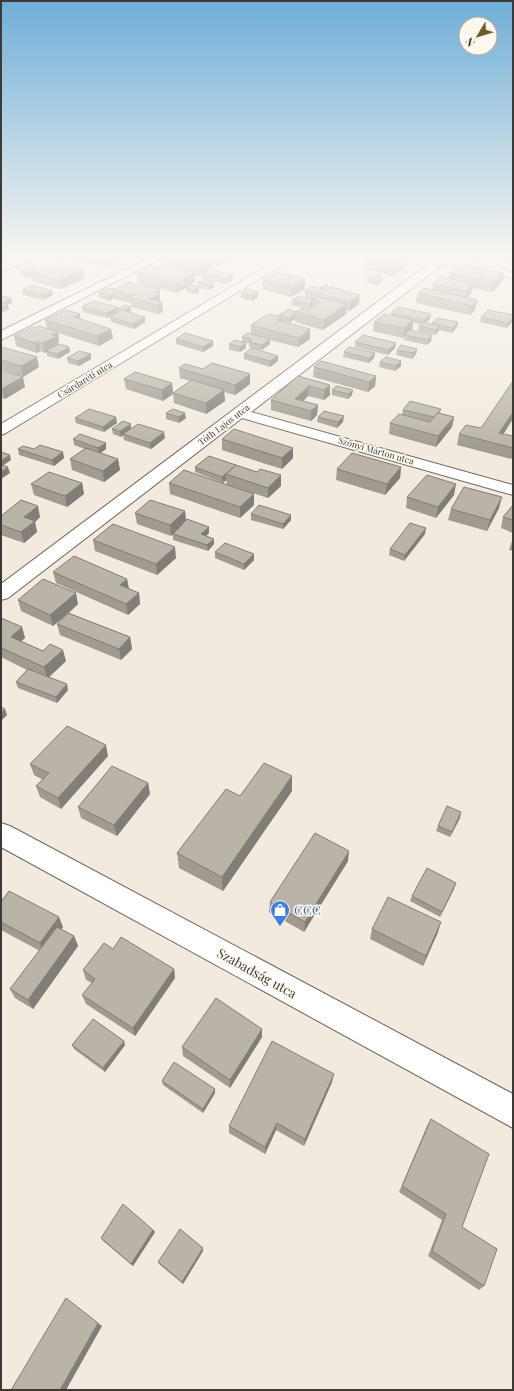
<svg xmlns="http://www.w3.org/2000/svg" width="514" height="1391" font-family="'Playfair Display',serif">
	<rect width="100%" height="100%" fill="#f2eadf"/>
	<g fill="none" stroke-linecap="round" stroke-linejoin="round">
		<path fill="#5aa4c0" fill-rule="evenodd" d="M39,256H44L1,275V272Z"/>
		<defs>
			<g id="minor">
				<path d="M153,256H166L1,340V331Z"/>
				<path d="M284,256H297L6,433L1,435V424Z"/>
				<path d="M439,256H451L450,258L513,272V278L443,264L251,412L513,485V495L242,418L8,598L1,600V584Z"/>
				<path d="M1,823L10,826L513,1094V1128L1,847Z"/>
			</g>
		</defs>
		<use href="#minor" stroke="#6a645a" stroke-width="2"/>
		<use href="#minor" fill="#fff" fill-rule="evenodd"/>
	</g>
	<g fill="#a09a90">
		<path d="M68,256H108L118,263L108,268L85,262V261L83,262L69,261Z"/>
		<path d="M118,256H132L128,258Z"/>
		<path d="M185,256H234V258L220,266L212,264V269L233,275V280L225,284L203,279V274L198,277L195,276V282L177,293L138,283L137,274L157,268L166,266L165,260Z"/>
		<path d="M404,256H415L412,258Z"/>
		<path d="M479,256H513L509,262Z"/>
		<path d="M406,259L405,268L392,276L365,269L366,260Z"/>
		<path d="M52,266L83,270L84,279L60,289L33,281L32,277L29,278L20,275L19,270L37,269Z"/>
		<path d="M449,273H504L502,282L492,292L473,288L472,292L467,298L475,310L470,315L416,303L418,293L432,290L433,284L448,278Z"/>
		<path d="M367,278L382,281L377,285L367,283Z"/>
		<path d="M203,279L214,287L209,290L199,288V292L195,294L186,292V288L198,287V282Z"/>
		<path d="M305,279V289L291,297L263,289V280Z"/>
		<path d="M335,288L359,304L349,311L346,310V314L323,330L295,322V319L289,323L282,321L310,339L298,347L270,340V344L262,350L249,347V343H246V348L240,352L229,350V344L242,342V337L251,334V325L278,316L279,315L309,310L313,307V306L309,309L291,305L292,300L305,297V290Z"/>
		<path d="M114,289H160V302H162L163,312L158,314L131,307V303L115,299L114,298L109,301L99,297L98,292Z"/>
		<path d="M22,290L53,295L43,300L23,295Z"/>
		<path d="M241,293L258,297L252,301L241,298Z"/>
		<path d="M82,307H118V312L107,318L83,312Z"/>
		<path d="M131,307V312L129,313L145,317V322L134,329L111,322L110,317L119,312L118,309Z"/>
		<path d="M391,313L430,319L426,323L432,324V323L457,327L452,333L439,330V331L435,335L418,331L419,326L420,324L413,323L412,330L411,331L431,341L427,345L404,340L405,336L403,338L373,331L374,322L391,315Z"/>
		<path d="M513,315L507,328L480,322L481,317Z"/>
		<path d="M81,319L113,338L99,346L58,333L59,341L58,342V344L69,347L70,352L58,359L47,356V352L45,353L40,351L37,353L16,346L14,336L35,328H47L45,320Z"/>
		<path d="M176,339L213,346L203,352L176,344Z"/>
		<path d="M355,342L395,348L388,355L355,347Z"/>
		<path d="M1,347L39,367L23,377L1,369Z"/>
		<path d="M417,349L416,354L412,359L396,355L397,350Z"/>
		<path d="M344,352L375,353L374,358L369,363L343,357Z"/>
		<path d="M91,354V359L79,366L68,363L67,358Z"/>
		<path d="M244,354L278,356V361L270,367L244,359Z"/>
		<path d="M401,361V366L395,371L379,367L380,362Z"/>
		<path d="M314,367L376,376L375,386L368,392L313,377Z"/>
		<path d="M179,368L203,369L250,374V384L235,395L224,392L225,401L206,414L174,403L173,393L190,381L180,378Z"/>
		<path d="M1,370L25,387L5,399L1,398Z"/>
		<path d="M298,376L330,385V395L324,400L308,396L303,401L318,405L317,415L311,421L271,410V400Z"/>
		<path d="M124,379L172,383L173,394L163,401L126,389Z"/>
		<path d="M336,386L352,395L348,399L332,395V390Z"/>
		<path d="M441,409L440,413L454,417L452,427L436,447L389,434L390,423L402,415L403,410Z"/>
		<path d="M166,413L186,418L179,423L166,419Z"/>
		<path d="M318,417L343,422L337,428L317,422Z"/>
		<path d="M75,418L117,423L104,432L76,423Z"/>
		<path d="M131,424V429L165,438L151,449L124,440L123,435L121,437L113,434L112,429Z"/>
		<path d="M459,434L513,436V454L511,459L457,445Z"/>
		<path d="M73,439L106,449L100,453L118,459L120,470L104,482L72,470L70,459L85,449L74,445Z"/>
		<path d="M222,439L293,448V458L282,469L222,450Z"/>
		<path d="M18,449L64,458L54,466L19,455Z"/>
		<path d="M236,465L257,472L281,475V486L268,498L227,485L226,480L223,483L195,472V467Z"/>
		<path d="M401,467L400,478L385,495L336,480L337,469Z"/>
		<path d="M82,483L84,494L67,507L34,495L31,484Z"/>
		<path d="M169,483L254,494V505L240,518L170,494Z"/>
		<path d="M454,495L436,518L406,508L407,497Z"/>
		<path d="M513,505V533L501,528L503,517Z"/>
		<path d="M499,508L487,531L448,520L451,509Z"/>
		<path d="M185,511L186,521L209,527V533L206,536L214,539V544L208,551L173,540V534L171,536L137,524L135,513Z"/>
		<path d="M251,514L291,520L283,529L251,520Z"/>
		<path d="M1,516L40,517L35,522L37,532L24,543L1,535Z"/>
		<path d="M425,534L404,561L389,555L390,549Z"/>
		<path d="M513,538V551L509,550Z"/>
		<path d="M93,540L176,558L157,575L95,551Z"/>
		<path d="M215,552L254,560L244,570L215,558Z"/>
		<path d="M53,572L127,579L129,589L139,593L140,604L128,615L56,583Z"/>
		<path d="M18,600L78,604L69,613L130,637L132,649L121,660L60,635L57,624L65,616L53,626L21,611Z"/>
		<path d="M1,618L22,627L25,638L21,641L66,661L49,677L68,690L57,703L18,688L16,682L27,670L1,657Z"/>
		<path d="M108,756L61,809L40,797L36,786L43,780L34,775L30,764Z"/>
		<path d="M292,776V791L223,891L179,868L177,853L240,796Z"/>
		<path d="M148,783L150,794L117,836L81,818L78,807Z"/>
		<path d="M460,818L450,837L436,831L438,826Z"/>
		<path d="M348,861L304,932L269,912L270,902Z"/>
		<path d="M454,889L440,917L410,901L412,896Z"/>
		<path d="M1,902L63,927L61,929L74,936L78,946L33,1009L15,998L10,989L40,951L1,930Z"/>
		<path d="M372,929L438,932L423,966L370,939Z"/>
		<path d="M113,949L174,969L175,978L135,1036L86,1004L82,995L92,983L86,980L83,970Z"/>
		<path d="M262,1037L230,1088L183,1056L182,1047Z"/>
		<path d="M72,1045H125L105,1072L74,1049Z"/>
		<path d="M162,1081L215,1089V1093L203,1113L163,1085Z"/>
		<path d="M332,1082L304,1146L276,1130L265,1154L229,1133V1126Z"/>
		<path d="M431,1119L462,1227L484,1286L479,1290L428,1256L442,1220L399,1192L427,1126Z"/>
		<path d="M153,1230L155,1232L133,1266L103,1241L101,1238Z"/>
		<path d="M203,1251L183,1284L160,1265L158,1262Z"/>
	</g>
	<g fill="#827d76">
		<path d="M86,256H91L85,258V261L83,262L82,258Z"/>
		<path d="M127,256H132L128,258Z"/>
		<path d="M221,256H234V258L220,266L219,257Z"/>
		<path d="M512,256H513V259L509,262L510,257Z"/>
		<path d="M117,258L118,263L108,268L107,263Z"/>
		<path d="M406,259L405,268L392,276L393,267Z"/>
		<path d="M212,260V269L198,277L197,268Z"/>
		<path d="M83,270L84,279L60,289L58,280Z"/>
		<path d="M31,272L32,277L29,278L28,273Z"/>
		<path d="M194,273L195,282L177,293L176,284Z"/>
		<path d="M504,273L502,282L492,292L494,282Z"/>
		<path d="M233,275V280L225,284V279Z"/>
		<path d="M383,277L382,281L377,285L378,280Z"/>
		<path d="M305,279V289L291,297L292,287Z"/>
		<path d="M213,282L214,287L209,290V285Z"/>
		<path d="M473,283L472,292L465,300L467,291Z"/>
		<path d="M199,287V292L195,294V290Z"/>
		<path d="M160,289V302L149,299L155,292Z"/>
		<path d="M52,291L53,295L43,300L42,295Z"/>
		<path d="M258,292V297L252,301V296Z"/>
		<path d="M114,293V298L109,301V296Z"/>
		<path d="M360,295L359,304L349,311L350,302Z"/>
		<path d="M11,298L12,303L8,305L9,309L2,312L1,307L2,303Z"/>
		<path d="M477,300L475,310L470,315L472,306Z"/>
		<path d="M313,301V306L309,309V304Z"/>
		<path d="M162,302L163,312L158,314V305Z"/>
		<path d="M347,304L346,314L323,330L324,320Z"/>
		<path d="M118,307V312L107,318L106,313Z"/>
		<path d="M131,307V312L125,315L124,310Z"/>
		<path d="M80,314L81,324L74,317Z"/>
		<path d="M295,314V319L289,323V318Z"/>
		<path d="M431,314L430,319L423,325L424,320Z"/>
		<path d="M145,317V322L134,329L133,324Z"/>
		<path d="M282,317V327L277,320Z"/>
		<path d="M513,317V321L507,328L508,323Z"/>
		<path d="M413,320L412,330L406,335H405V336L403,338L404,328Z"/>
		<path d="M458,322L457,327L452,333L453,328Z"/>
		<path d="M440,326L439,331L435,335L436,330Z"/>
		<path d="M111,329L113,338L99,346L97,336Z"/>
		<path d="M310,329V339L298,347L299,338Z"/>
		<path d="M58,332L59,341L58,342V346L46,351L47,352L45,353L43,343L52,335Z"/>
		<path d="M432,335L431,341L427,345L428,340Z"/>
		<path d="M270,339V344L262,350V345Z"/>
		<path d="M38,341L40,351L37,353L35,343Z"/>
		<path d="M213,341V346L203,352V347Z"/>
		<path d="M246,343V348L240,352V347Z"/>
		<path d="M396,343L395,348L388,355L389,350Z"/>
		<path d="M69,347L70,352L58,359L57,354Z"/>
		<path d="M417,349L416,354L412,359L413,353Z"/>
		<path d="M375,353L374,358L369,363V358Z"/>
		<path d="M91,354V359L79,366L78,361Z"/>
		<path d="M278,356V361L270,367V361Z"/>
		<path d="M37,357L39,367L23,377L21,366Z"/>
		<path d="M401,361V366L395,371L396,366Z"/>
		<path d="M250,374V384L235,395V385Z"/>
		<path d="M376,376L375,386L368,392L369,382Z"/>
		<path d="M23,377L25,387L5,399L2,389Z"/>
		<path d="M172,383L173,394L163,401L162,390Z"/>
		<path d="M330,385V395L324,400V390Z"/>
		<path d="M309,386L308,396L297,407L295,399Z"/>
		<path d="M224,390L225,401L206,414V403Z"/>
		<path d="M353,390L352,395L348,399L349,394Z"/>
		<path d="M318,405L317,415L311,421V411Z"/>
		<path d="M513,412V419L497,444L499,433Z"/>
		<path d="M185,413L186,418L179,423V417Z"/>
		<path d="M344,416L343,422L337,428L338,422Z"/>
		<path d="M116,417L117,423L104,432L103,427Z"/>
		<path d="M454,417L452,427L436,447L438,436Z"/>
		<path d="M131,424V429L121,437L120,431Z"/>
		<path d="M164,432L165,438L151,449L150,443Z"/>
		<path d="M106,443V449L99,454L98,448Z"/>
		<path d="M293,448V458L282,469V458Z"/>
		<path d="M513,449V454L511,459Z"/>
		<path d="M63,452L64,458L54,466L52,460Z"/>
		<path d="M10,455L11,460L1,467V461Z"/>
		<path d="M118,459L120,470L104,482L103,471Z"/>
		<path d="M236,466L226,474V480L223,483L222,477Z"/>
		<path d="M8,467L10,473L1,479V472Z"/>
		<path d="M401,467L400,478L385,495L387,484Z"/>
		<path d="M281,475V486L268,498V488Z"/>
		<path d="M82,483L84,494L67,507L65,496Z"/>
		<path d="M456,484L454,495L436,518L438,507Z"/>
		<path d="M254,494V505L240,518V507Z"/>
		<path d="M502,497L499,508L487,531L490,520Z"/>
		<path d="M38,506L40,517L35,522L37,532L24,543L21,532L24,517Z"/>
		<path d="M185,511L186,522L171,536L170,525Z"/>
		<path d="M291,515V520L283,529V524Z"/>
		<path d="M209,527V533L202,540L201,534Z"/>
		<path d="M426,528L425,534L404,561L405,555Z"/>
		<path d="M214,539V544L208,551L207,545Z"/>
		<path d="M175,547L176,558L157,575L156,564Z"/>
		<path d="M254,554V560L244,570V564Z"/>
		<path d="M127,579L129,590L120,585Z"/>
		<path d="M76,593L78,604L53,626L50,615Z"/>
		<path d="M139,593L140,604L128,615L126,604Z"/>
		<path d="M22,627L25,638L14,648L11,637Z"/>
		<path d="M130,637L132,649L121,660L119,649Z"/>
		<path d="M63,650L66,661L47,679L44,667Z"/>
		<path d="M67,684L68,690L57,703L56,697Z"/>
		<path d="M5,709L7,715L1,721V713Z"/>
		<path d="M106,745L108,756L61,809L58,798Z"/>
		<path d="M292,776V791L223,891L222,877Z"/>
		<path d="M148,783L150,794L117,836L114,825Z"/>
		<path d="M461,812L460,818L450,837L452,832Z"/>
		<path d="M349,851L348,861L304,932L305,922Z"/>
		<path d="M456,883L454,889L440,917L442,912Z"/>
		<path d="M59,917L63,927L44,953L40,943Z"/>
		<path d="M441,922L438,932L423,966L426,956Z"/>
		<path d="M74,936L78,946L33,1009L28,1000Z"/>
		<path d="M174,969L175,978L135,1036L133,1028Z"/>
		<path d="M262,1029V1037L230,1088V1080Z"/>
		<path d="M124,1041L125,1045L105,1072L103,1068Z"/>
		<path d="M334,1074L332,1082L304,1146L305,1139Z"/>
		<path d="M215,1089V1093L203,1113V1109Z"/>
		<path d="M277,1123L276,1130L265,1154V1147Z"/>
		<path d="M153,1230L155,1232L133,1266L131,1264Z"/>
		<path d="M203,1248V1251L183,1284L182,1282Z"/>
		<path d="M98,1323L102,1326L66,1390H60Z"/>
	</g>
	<g fill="#bab3a8" stroke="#827d76">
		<path d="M68,256H86L82,258Z"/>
		<path d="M88,256H108L117,258L107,263L85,258Z"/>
		<path d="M174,256H184L189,257L193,256L212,260L197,268L165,260Z"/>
		<path d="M373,256H394L406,259L393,267L366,260Z"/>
		<path d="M503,256H512L510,257Z"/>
		<path d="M59,263L83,270L58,280L31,272L47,265L52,266Z"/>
		<path d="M459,264L504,273L494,282L449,273Z"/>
		<path d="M161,265L194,273L176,284L137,274L151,266L157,268Z"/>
		<path d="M29,266L37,269L28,273L19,270Z"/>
		<path d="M211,269L233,275L225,279L203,274Z"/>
		<path d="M276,272L305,279L292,287L263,280Z"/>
		<path d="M372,274L383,277L378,280L367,278Z"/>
		<path d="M440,277L473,283L467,291L433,284Z"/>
		<path d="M203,279L213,282L209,285L198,282Z"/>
		<path d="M128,282L160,289L155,292L159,293L149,299L162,302L158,305L130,298L135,295L113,290Z"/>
		<path d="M33,285L52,291L42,295L22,290Z"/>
		<path d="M190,285L199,287L195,290L186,288Z"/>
		<path d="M324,285L335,288L331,287L327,290L320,288Z"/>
		<path d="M311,286L326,290L331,287L360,295L350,302L305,290Z"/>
		<path d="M109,288L114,289L113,290L114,293L109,296L98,292Z"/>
		<path d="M424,288L477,300L472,306L418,293Z"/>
		<path d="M247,289L258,292L252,296L241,293Z"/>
		<path d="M1,296L11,298L2,303L8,304L1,307Z"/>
		<path d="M298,296L314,300H313V301L309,304L292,300Z"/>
		<path d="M318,297L347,304L324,320L295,312L302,308L309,310L321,302L313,300Z"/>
		<path d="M93,301L118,307L106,313L82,307Z"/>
		<path d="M125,305L131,307L124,310L118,309Z"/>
		<path d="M398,307L431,314L424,320L391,313Z"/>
		<path d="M288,309L296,312H295V314L289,318L279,315Z"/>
		<path d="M66,310L80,314L74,317L111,329L97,336L45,320Z"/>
		<path d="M122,310L145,317L133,324L110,317Z"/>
		<path d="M488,310L513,315V317L508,323L481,317Z"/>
		<path d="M268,314L282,317L277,320L310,329L299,338L251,325Z"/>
		<path d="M384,314L413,320L404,328L374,322Z"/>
		<path d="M437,318L458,322L453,328L432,323Z"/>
		<path d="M422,322L440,326L436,330L419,326Z"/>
		<path d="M39,326L58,332L52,335L57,336L43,343L38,341L35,343L14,336L32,327L35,328Z"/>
		<path d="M409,330L432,335L428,340L405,335Z"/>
		<path d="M185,333L213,341L203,347L176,339Z"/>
		<path d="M247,333L270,339L262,345L249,342L252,339L242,337Z"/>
		<path d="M363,335L396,343L389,350L355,342Z"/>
		<path d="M235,340L246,343L240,347L229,344Z"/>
		<path d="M59,344L69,347L57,354L46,351Z"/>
		<path d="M401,345L417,349L413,353L397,350Z"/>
		<path d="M1,347H2L37,357L21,366L1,360Z"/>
		<path d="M349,347L375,353L369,358L344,352Z"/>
		<path d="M252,348L278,356L270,361L244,354Z"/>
		<path d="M79,351L91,354L78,361L67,358Z"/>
		<path d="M386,357L401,361L396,366L380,362Z"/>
		<path d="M321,361L376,376L369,382L314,367Z"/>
		<path d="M212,363L250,374L235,385L179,368L185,364L203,369Z"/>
		<path d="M1,370L23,377L2,389L1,388Z"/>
		<path d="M135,372L172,383L162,390L124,379Z"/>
		<path d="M298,376L330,385L324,390L309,386L295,399L318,405L311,411L271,400Z"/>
		<path d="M192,380L224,390L206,403L173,393Z"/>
		<path d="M513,381V412L499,433L513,436V448L459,434L466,425L481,428Z"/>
		<path d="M336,386L353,390L349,394L332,390Z"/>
		<path d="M410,401L441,409L434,417L403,410Z"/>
		<path d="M89,409L116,417L103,427L75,418Z"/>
		<path d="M173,409L185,413L179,417L166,413Z"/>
		<path d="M324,411L344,416L338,422L318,417Z"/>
		<path d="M438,413L454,417L438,436L390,423L399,414L430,422Z"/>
		<path d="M123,421L131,424L120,431L112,429Z"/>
		<path d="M138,424L164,432L150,443L123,434Z"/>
		<path d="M234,429L293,448L282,458L222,439Z"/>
		<path d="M80,434L106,443L98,448L73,439Z"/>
		<path d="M40,445L63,452L52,460L18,449L23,446L34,449Z"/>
		<path d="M86,448L118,459L103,471L70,459Z"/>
		<path d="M1,452L10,455L1,461Z"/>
		<path d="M352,453L401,467L387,484L337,469Z"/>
		<path d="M209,456L236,465L222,477L195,467Z"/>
		<path d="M1,465L8,467L1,472Z"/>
		<path d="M236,465L257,472L260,469L281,475L268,488L226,474Z"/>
		<path d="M184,470L254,494L240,507L169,483Z"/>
		<path d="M49,472L82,483L65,496L31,484Z"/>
		<path d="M427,475L456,484L438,507L407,497Z"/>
		<path d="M464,487L502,497L490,520L451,509Z"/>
		<path d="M21,500L38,506L24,517L35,521L21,532L1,525V516Z"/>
		<path d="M150,500L185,511L170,525L135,513Z"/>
		<path d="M259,505L291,515L283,524L251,514Z"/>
		<path d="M513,505V520L503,517Z"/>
		<path d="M187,519L209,527L201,534L214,539L207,545L173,534Z"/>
		<path d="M410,523L426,528L405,555L390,549Z"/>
		<path d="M113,524L175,547L156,564L93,540Z"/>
		<path d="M225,543L254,554L244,564L215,552Z"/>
		<path d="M74,556L127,579L120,585L139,593L126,604L53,572Z"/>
		<path d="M43,579L76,593L50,615L18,600Z"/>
		<path d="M68,613L130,637L119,649L57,624Z"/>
		<path d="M1,618L22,627L11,637L43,651L50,644L63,650L44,667L1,648Z"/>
		<path d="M28,669L67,684L56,697L16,682Z"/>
		<path d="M1,707L5,709L1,713Z"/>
		<path d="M67,726L106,745L58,798L36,786L49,773L30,764Z"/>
		<path d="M264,763L292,776L222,877L177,853L226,789L240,796Z"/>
		<path d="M112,766L148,783L114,825L78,807Z"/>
		<path d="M447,806L461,812L452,832L438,826Z"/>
		<path d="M315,833L349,851L305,922L270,902Z"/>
		<path d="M427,868L456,883L442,912L412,896Z"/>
		<path d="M9,891L59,917L40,943L1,922V902Z"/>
		<path d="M388,897L441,922L426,956L372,929Z"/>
		<path d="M57,927L74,936L28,1000L10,989Z"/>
		<path d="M121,937L174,969L133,1028L82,995L95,979L83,970L104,943L113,949Z"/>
		<path d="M216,998L262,1029L230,1080L182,1047Z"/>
		<path d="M93,1019L124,1041L103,1068L72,1045Z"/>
		<path d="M272,1041L334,1074L305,1139L277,1123L265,1147L229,1126Z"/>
		<path d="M174,1062L215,1089L203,1109L162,1081Z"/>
		<path d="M431,1119L489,1154L462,1227L497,1249L484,1286L432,1251L446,1214L402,1186Z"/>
		<path d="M123,1204L153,1230L131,1264L101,1238Z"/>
		<path d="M180,1229L203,1248L182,1282L158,1262Z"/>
		<path d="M66,1298L98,1323L60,1390H11Z"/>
	</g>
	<linearGradient id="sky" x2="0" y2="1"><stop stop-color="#6faed8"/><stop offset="0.57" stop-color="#f9f6f1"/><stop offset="1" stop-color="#f9f6f1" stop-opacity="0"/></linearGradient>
	<rect width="514" height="451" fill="url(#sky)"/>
	<defs>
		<symbol id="shop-pin" viewBox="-11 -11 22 30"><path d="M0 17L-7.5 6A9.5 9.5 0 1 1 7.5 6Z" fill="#3f7fe0" stroke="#fef8ef"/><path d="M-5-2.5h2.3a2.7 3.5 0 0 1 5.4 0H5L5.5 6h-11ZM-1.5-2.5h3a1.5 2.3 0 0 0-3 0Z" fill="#fff"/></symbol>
	</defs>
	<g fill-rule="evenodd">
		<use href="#shop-pin" x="269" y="899" width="22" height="30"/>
	</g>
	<g text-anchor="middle" stroke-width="3" stroke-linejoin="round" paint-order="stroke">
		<g font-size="9" fill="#3d3a35" stroke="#fef8ef">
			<text transform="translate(85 380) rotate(-31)" y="3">Csárdaréti utca</text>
			<text transform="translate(224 425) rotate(-37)" y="3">Tóth Lajos utca</text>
			<text transform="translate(376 451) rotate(16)" y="3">Szőnyi Márton utca</text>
		</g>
		<g font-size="13" fill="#366cbe" stroke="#fef8ef" text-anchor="start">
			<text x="294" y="915">CCC</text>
		</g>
		<g font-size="13" fill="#3d3a35" stroke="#fef8ef">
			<text transform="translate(257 973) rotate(29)" y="5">Szabadság utca</text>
		</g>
	</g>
	<rect width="514" height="1391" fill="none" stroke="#3d3a35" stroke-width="4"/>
	<g transform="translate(478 36) rotate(232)"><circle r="19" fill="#fef8ef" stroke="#b1aca5"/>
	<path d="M0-3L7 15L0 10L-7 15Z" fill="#735a2b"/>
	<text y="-6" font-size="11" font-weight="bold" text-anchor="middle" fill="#3d3a35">N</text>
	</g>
</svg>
